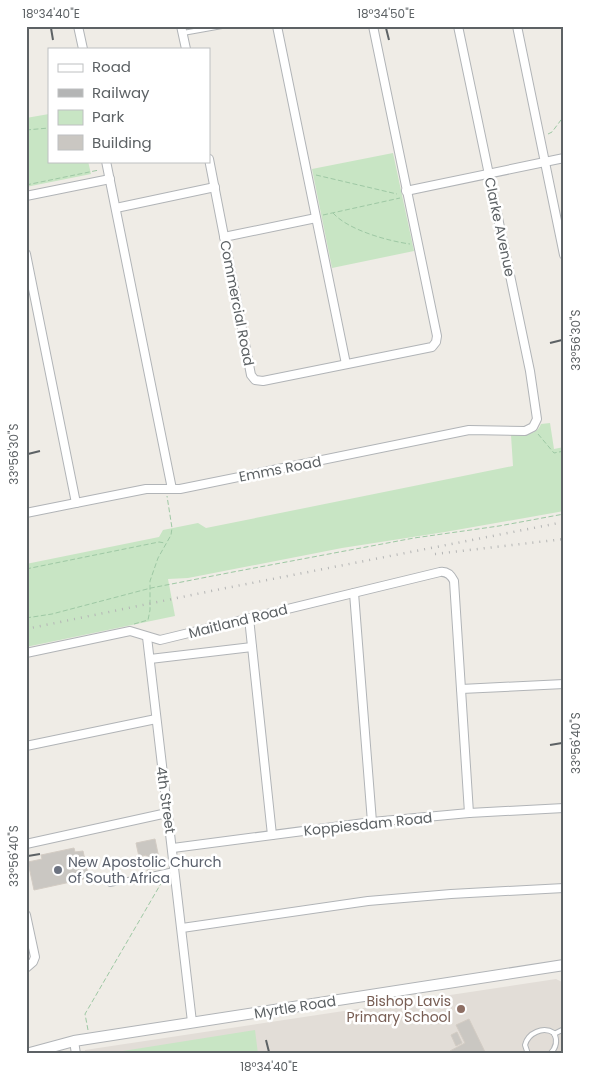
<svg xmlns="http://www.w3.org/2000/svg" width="590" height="1080" font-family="Poppins,sans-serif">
	<rect width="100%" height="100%" fill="#efece6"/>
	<path fill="#e2ddd7" d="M556,979L564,983V1023L561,1025V1034L564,1035V1054H84L85,1050Z"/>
	<g fill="#c8e5c4">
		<path d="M49,114V161H88L91,174L26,187V118Z"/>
		<path d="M393,153L414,251L332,268L312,169Z"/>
		<path d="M550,423L554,449L564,447V511L445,532L342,548L188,578L168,579L175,616L26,647V564L159,537L163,530L198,523L206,528L513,466L511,435C522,434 536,437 541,424Z"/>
		<path d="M255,1030L258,1054H104Z"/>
	</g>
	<g fill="#cac7c2" stroke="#d3ccc4">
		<path d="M155,839L161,868L147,871L146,855L139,857L136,843Z"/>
		<path d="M74,848L75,852L83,851L89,878L34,890L28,862L42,859L41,855Z"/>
		<path d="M469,1019L486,1054H451L450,1051L465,1043L456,1025Z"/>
		<path d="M457,1032L462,1043L456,1046L451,1035Z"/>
	</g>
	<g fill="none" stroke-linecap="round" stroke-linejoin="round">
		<defs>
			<g id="service">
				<path d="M183,33L222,26"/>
				<path d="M109,879L110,884L174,870"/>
				<path d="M554,1034L564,1029"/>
				<path d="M528,1054L525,1045C528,1033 543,1026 554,1033C558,1041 556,1048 550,1054"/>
			</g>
			<g id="minor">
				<path d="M78,26L83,49"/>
				<path d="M181,26L186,49"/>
				<path d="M277,26L346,364"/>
				<path d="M517,26L564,255"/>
				<path d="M209,159L251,375L255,380L263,381L432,347L436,342L437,336L373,26"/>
				<path d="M106,161L172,489"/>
				<path d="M406,191L564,158"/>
				<path d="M26,196L110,179"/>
				<path d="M116,208L215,187"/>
				<path d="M224,237L316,218"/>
				<path d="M26,254L76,503"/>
				<path d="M26,513L146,489H180L469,430L525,431L533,427L537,419L530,371L458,26"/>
				<path d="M354,593L372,822"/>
				<path d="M249,618L272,835"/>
				<path d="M147,637L192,1022"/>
				<path d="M26,653L130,631L160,640L440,572C447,571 451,575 454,581L469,813"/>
				<path d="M150,659L252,647"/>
				<path d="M461,689L564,684"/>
				<path d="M26,746L156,719"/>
				<path d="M26,844L167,813"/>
				<path d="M173,848L372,822L469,813L564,808"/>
				<path d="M26,915L35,957L33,962L26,968"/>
				<path d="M182,928L368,901L451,894L564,888"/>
				<path d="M74,1041L76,1054"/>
			</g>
			<path id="tertiary" d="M26,1054L74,1041L564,965"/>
		</defs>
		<use href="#service" stroke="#b1b4b7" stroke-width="6"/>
		<use href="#minor" stroke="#b1b4b7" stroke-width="10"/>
		<use href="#tertiary" stroke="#b1b4b7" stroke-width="12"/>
		<g stroke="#9ec8a4" stroke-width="1" stroke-dasharray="5 2.5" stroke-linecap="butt">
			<path d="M26,130L49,128"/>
			<path d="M548,134L552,132L564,116"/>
			<path d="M316,175L397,194"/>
			<path d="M26,185L99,170"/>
			<path d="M333,213C348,230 388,241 410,244"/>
			<path d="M323,215L400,198"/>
			<path d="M538,434L554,453L564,451"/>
			<path d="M26,569L159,542L165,543"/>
			<path d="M26,618L52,614L151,588L233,572L414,538L499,526L564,514"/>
			<path d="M134,624L148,620L150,610V581L158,558L171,535L172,528L167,496"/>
			<path d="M88,1030L85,1014L163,880"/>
		</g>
		<use href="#service" stroke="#fff" stroke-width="4"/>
		<use href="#minor" stroke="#fff" stroke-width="8"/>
		<use href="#tertiary" stroke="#fff" stroke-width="10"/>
		<g stroke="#b4b5b5" stroke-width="2.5" stroke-dasharray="1 6" stroke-linecap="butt">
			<path d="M435,554L564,539"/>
			<path d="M26,629L216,590L564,522"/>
		</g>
	</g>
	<path fill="none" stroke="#5d6265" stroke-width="2" d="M51,28L53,40M386,28L389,40M550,343L562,340M28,454L40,451M550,745L562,743M28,856L40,854M266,1040L269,1052"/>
	<circle fill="#6b7280" stroke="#fff" stroke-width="2" cx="58" cy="870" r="5"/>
	<circle fill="#8d6e63" stroke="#fff" stroke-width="2" cx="461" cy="1009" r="5"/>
	<g text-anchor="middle" stroke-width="5" stroke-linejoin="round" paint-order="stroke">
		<g font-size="14" fill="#5d6265" stroke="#fff">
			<text transform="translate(500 227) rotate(78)" y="5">Clarke Avenue</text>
			<text transform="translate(237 303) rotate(79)" y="5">Commercial Road</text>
			<text transform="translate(280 469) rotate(-11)" y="5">Emms Road</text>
			<text transform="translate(238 621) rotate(-14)" y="5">Maitland Road</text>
			<text transform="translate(166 800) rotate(82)" y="5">4th Street</text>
			<text transform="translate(368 824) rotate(-6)" y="5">Koppiesdam Road</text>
			<text transform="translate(295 1007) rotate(-9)" y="5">Myrtle Road</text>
		</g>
		<g font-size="14" fill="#5b616d" stroke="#fff" text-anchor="start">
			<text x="68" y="867">New Apostolic Church<tspan x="68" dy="16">of South Africa</tspan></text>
		</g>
		<g font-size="14" fill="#785e54" stroke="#fff" text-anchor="end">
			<text x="451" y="1006">Bishop Lavis<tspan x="451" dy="16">Primary School</tspan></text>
		</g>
	</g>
	<rect width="590" height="1080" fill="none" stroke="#ffffff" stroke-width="55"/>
	<rect x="48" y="48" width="162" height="115" fill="#ffffff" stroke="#bec0c1"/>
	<rect x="58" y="64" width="25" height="8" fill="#ffffff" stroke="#bec0c1"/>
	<text x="92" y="72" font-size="15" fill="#5d6265">Road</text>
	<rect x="58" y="89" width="25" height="8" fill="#b4b5b5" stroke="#bec0c1"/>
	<text x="92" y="98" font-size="15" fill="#5d6265">Railway</text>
	<rect x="58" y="110" width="25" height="15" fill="#c8e5c4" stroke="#bec0c1"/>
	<text x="92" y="122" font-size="15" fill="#5d6265">Park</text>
	<rect x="58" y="135" width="25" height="15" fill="#cac7c2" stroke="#bec0c1"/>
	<text x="92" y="148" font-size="15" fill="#5d6265">Building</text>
	<rect x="28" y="28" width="534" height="1024" fill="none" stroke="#5d6265" stroke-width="2"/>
	<g font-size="12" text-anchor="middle" fill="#5d6265">
		<text x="51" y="18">18°34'40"E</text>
		<text x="386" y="18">18°34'50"E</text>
		<text transform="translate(576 340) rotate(-90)" y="4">33°56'30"S</text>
		<text transform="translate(14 454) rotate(-90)" y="4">33°56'30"S</text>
		<text transform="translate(576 743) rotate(-90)" y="4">33°56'40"S</text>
		<text transform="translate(14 856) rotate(-90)" y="4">33°56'40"S</text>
		<text x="269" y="1071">18°34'40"E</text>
	</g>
</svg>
